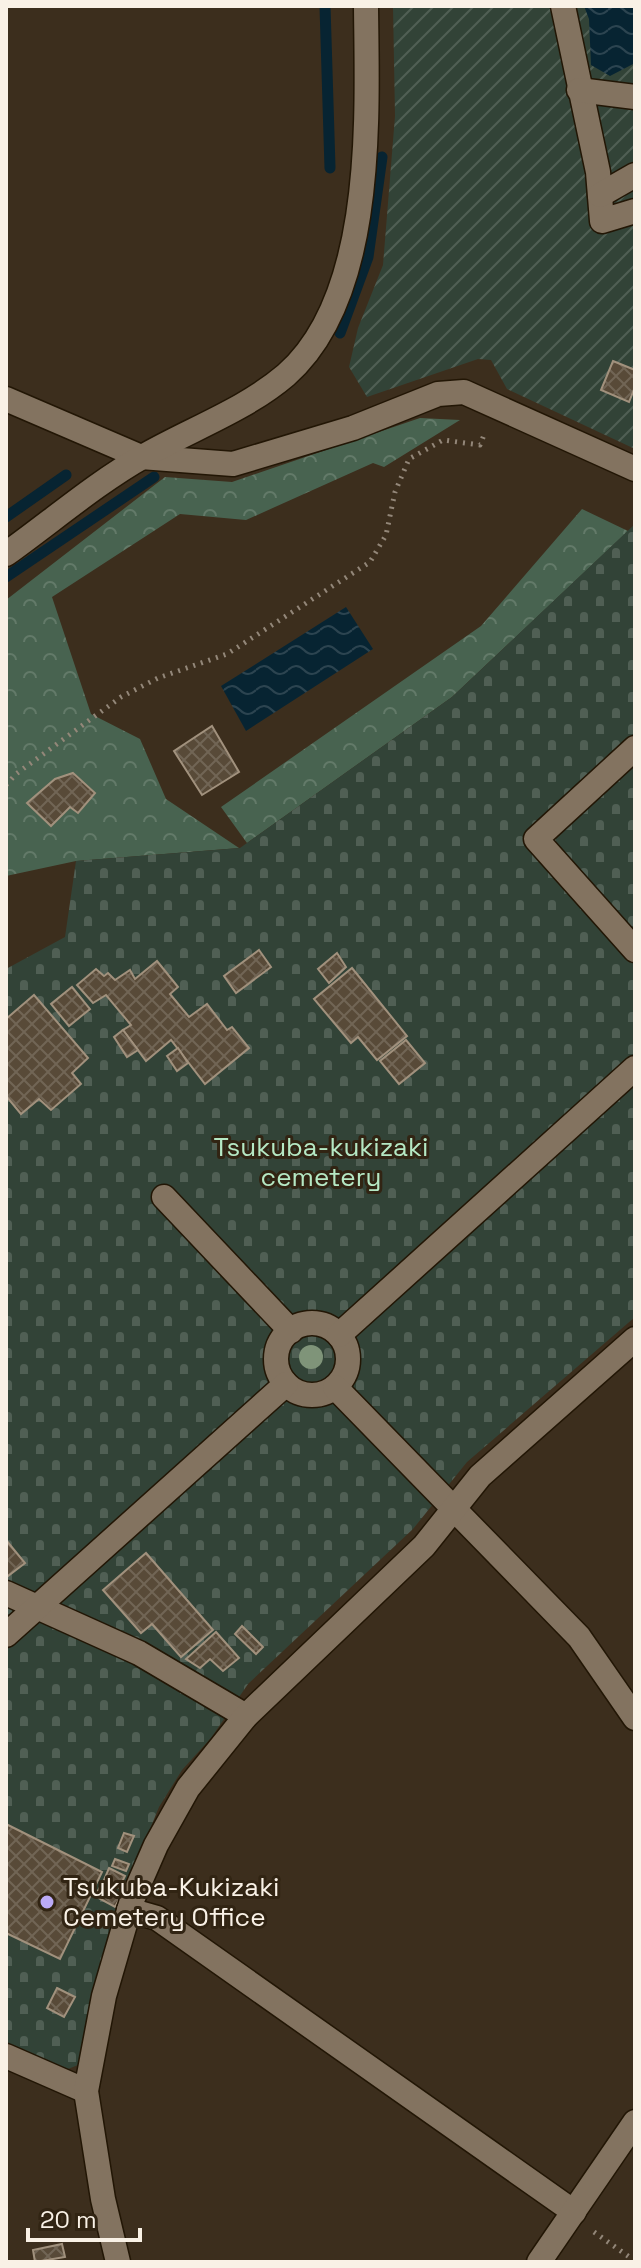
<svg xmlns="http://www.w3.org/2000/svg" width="641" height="2268" font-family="'Space Grotesk',sans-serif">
	<defs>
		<pattern id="forest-crowns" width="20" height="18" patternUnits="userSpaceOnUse" patternTransform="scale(2)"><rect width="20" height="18" fill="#486350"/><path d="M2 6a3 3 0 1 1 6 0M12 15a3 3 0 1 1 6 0" fill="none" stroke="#637a69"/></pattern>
		<pattern id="cemetery-stones" width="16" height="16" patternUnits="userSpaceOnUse" patternTransform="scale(2)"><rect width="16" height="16" fill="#324337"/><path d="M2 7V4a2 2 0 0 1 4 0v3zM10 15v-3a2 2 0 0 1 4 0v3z" fill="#505f54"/></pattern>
		<pattern id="garden-furrows" width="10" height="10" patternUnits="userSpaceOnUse" patternTransform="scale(2)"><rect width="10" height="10" fill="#324337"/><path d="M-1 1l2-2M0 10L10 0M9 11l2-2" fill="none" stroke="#505f54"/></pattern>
		<pattern id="water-waves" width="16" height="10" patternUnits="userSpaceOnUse" patternTransform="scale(2)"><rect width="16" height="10" fill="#072432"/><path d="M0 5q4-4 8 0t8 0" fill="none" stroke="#2c4450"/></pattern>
		<pattern id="building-cross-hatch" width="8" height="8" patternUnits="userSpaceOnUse" patternTransform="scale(2)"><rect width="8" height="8" fill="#584a38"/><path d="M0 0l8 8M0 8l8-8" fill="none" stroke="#716555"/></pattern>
	</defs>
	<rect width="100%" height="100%" fill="#3c2e1d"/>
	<g fill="url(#forest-crowns)">
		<path d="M420,418L460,420L384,467L373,463L246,520L180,514L52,597L91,714L140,739L166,799L239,848L76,861L6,876V600L165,477L232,482Z"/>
		<path d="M582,509L628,531L452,697L247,843L221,807L481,626Z"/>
	</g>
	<path fill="url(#cemetery-stones)" d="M635,524V1317L467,1462L413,1529L248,1684L211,1738L182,1770L159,1807L134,1868L92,1999L78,2065L68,2069L6,2043V969L65,937L76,861L240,848L452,697Z"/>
	<path fill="url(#garden-furrows)" d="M393,6H635V449L507,389L491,360L478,359L367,397L349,367L358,328L383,265L395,116Z"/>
	<g fill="url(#water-waves)">
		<path d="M584,6H635V63L610,76L591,65L589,19Z"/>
		<path d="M346,607L373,649L246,731L221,686Z"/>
	</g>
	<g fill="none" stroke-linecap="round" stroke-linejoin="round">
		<g stroke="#072432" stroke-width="11">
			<path d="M325,6L330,168"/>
			<path d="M340,333L368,257L382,157"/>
			<path d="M6,517L66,475"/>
			<path d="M6,577L154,477"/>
		</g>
	</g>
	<g fill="url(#building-cross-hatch)" stroke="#a1917d" stroke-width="2">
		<path d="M613,361L635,370V387L629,402L601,390Z"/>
		<path d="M212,726L239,772L202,795L174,751Z"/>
		<path d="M73,773L95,793L78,813L70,807L51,826L27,803L55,779Z"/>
		<path d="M259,950L271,967L236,993L224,976Z"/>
		<path d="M337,953L346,967L329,983L318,969Z"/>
		<path d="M157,961L178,987L170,994L189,1017L207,1004L227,1030L232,1027L249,1048L205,1084L171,1040L146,1061L123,1030L131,1025L106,995L93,1003L77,985L96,969L104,976L108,973L115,980L130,970L135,979Z"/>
		<path d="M352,968L407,1036L377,1060L358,1037L351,1043L314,999Z"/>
		<path d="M72,987L90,1009L69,1026L51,1004Z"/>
		<path d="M34,995L88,1058L72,1073L81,1084L51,1110L39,1099L21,1114L6,1096V1019Z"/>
		<path d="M123,1030L138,1050L127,1057L114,1037Z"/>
		<path d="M406,1040L425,1063L399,1084L380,1061Z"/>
		<path d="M178,1048L188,1063L177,1071L167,1056Z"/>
		<path d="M6,1540L25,1563L8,1576L6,1575Z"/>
		<path d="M146,1553L213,1630L181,1657L152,1624L141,1633L103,1590Z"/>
		<path d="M242,1626L263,1647L256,1654L235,1634Z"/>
		<path d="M216,1632L239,1658L223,1671L210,1659L200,1668L186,1659Z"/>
		<path d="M6,1824L102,1872L60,1959L6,1933Z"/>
		<path d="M124,1833L134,1836L127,1852L118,1848Z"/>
		<path d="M115,1859L129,1864L126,1871L112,1866Z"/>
		<path d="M109,1868L125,1876L119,1888L104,1880Z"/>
		<path d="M101,1885L121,1896L115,1907L95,1896Z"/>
		<path d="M57,1988L75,1997L64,2017L47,2008Z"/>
		<path d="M62,2244L65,2257L35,2262L33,2250Z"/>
	</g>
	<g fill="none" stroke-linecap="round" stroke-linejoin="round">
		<defs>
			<g id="minor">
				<path d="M563,6L598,172L602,221L635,211"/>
				<path d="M579,90L635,97"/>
				<path d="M600,195L635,175"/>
				<path d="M6,399L141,457L233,464L353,428L438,394L464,392L635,469"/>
				<path d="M6,554C51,522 96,483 144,456C191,429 245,410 286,375C376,296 367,115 366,6"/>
				<path d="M635,748L536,839L635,950"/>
				<path d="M164,1197L291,1331"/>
				<circle cx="312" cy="1359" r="36"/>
				<path d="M339,1335L635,1068"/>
				<path d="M335,1387L579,1637L635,1718"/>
				<path d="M6,1593L139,1653L246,1716"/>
				<path d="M6,1635L286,1384"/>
				<path d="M129,1910L157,1918L574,2212"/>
				<path d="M6,2056L86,2091"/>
				<path d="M118,2262L103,2199L86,2091L104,1996L132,1900L156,1845L188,1788L246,1716L424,1546L480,1476L635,1339"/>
				<path d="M539,2262L635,2122"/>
			</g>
		</defs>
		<use href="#minor" stroke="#221605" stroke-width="27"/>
		<g stroke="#938779" stroke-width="5" stroke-dasharray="2 6" stroke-linecap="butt">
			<path d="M6,785L16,774L121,697L158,678L227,654L370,562L386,535L395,492L409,459L443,440L480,445L484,435"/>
			<path d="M594,2232L635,2261"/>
		</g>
		<use href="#minor" stroke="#837360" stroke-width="24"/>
	</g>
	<circle fill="#7f9479" cx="311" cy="1357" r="12"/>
	<circle fill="#bbaaf6" stroke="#312413" stroke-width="3" cx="47" cy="1902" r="8"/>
	<g text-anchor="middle" stroke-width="6" stroke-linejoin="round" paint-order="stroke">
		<g font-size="26" fill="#b5e8c4" stroke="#312413">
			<text x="321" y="1156">Tsukuba-kukizaki<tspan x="321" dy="30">cemetery</tspan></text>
		</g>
		<g font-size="26" fill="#f9f1e6" stroke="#312413" text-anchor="start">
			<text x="63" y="1896">Tsukuba-Kukizaki<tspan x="63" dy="30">Cemetery Office</tspan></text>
		</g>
	</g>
	<rect width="641" height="2268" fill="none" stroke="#f9f1e6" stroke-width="16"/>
	<path d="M28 2228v12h112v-12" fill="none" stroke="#f9f1e6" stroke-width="4"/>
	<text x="40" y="2228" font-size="24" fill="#f9f1e6" stroke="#312413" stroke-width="6" paint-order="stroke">20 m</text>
</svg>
